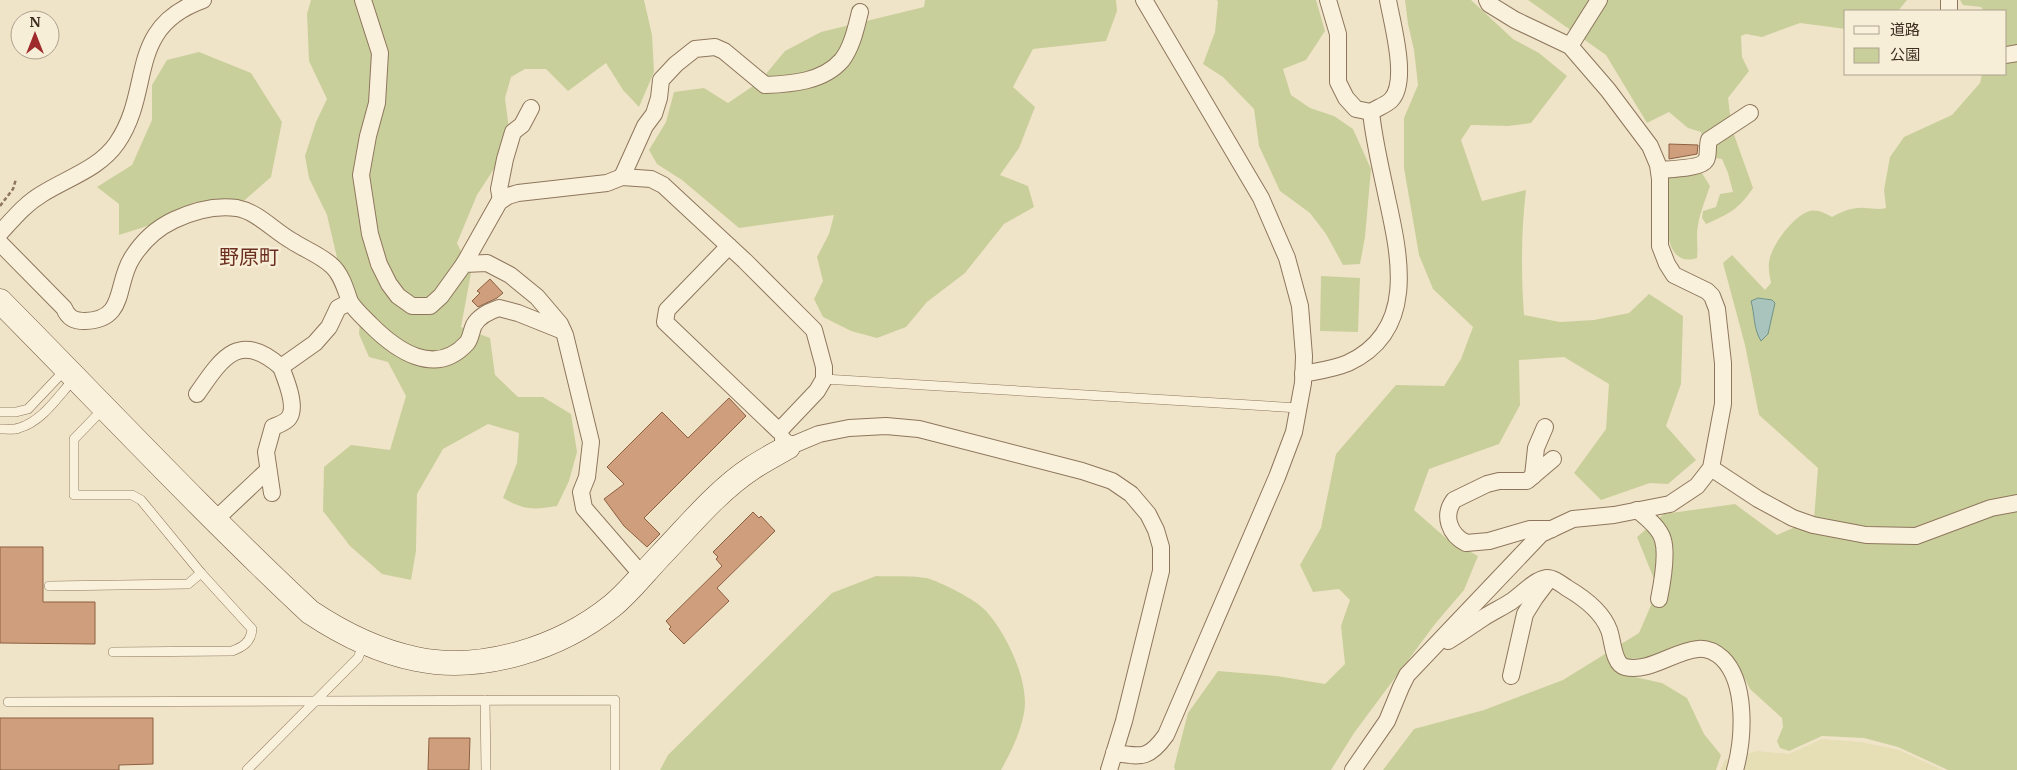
<svg xmlns="http://www.w3.org/2000/svg" width="2017" height="770" font-family="Merriweather,'Noto Sans JP',serif">
	<rect width="100%" height="100%" fill="#f0e4c8"/>
	<path fill="#e6deb5" d="M1822,739L1861,742L1899,750L1943,770H1720L1725,760L1757,751L1789,754Z"/>
	<g fill="#c9cf9b">
		<path d="M311,0H644L652,35L654,72L639,107L623,90L606,63L568,91L546,69H525L511,77L505,98L509,129L501,158L477,195L457,243L471,273L461,327L490,338L495,375L518,397H543L571,414L577,452L569,481L557,506C533,510 524,510 503,498L517,463L519,433L488,424L443,449L417,494L416,551L411,580L382,574L350,546L323,511L324,467L351,445L390,450L406,396L388,362L369,357L359,334L361,308L338,262L327,215L309,178L305,156L316,122L327,99L309,61L307,14Z"/>
		<path d="M925,0H1116L1117,11L1106,41L1033,49L1013,87L1035,107L1019,148L1000,175L1028,186L1034,207L1004,224L965,273L927,302L906,327L877,338L851,331L823,317L814,299L823,281L817,257L829,234L834,215L739,228L682,180L657,164L649,150L666,122L674,92L704,88L728,103L759,82L785,51L821,32L924,7Z"/>
		<path d="M1217,0H1316L1325,31L1306,60L1283,69L1291,95L1310,108L1334,116L1353,129L1371,169L1365,237L1360,264L1343,265L1326,234L1310,213L1280,191L1259,146L1254,109L1223,77L1203,64L1215,32L1218,2Z"/>
		<path d="M1405,0H1471L1513,39L1539,53L1567,76L1531,123L1508,126L1471,125L1461,140L1482,201L1526,190C1521,233 1521,272 1524,315L1560,322L1594,320L1629,313L1649,294L1683,316L1681,384L1666,426L1696,460L1668,484L1650,483L1601,500L1574,473L1606,429L1609,384L1564,357L1519,360L1520,405L1499,444L1429,469L1414,510L1447,539L1478,556L1464,590L1435,624L1354,733L1331,770H1175L1174,767L1188,713L1218,671L1277,676L1325,684L1345,664L1341,626L1350,600L1339,589L1313,592L1300,565L1321,528L1336,454L1396,385L1444,386L1461,359L1473,327L1433,289L1419,255L1404,168V118L1418,85L1414,50L1408,24Z"/>
		<path d="M1528,0H1907L1898,11H1846V29L1800,23L1762,37L1746,34L1741,36L1742,57L1749,71L1728,98L1732,129L1753,188C1739,209 1729,214 1706,224L1702,218L1703,211L1716,207L1720,194L1733,192L1728,173L1722,159L1708,157L1701,132L1688,128L1669,112L1647,123L1606,55Z"/>
		<path d="M1960,0H2017V770H1948L1898,747L1864,738L1822,736L1789,751L1780,748L1777,741L1783,727L1782,718L1750,689L1735,660L1706,654L1629,659L1622,662L1621,674L1662,683L1687,698L1704,734L1721,755L1716,770H1383L1414,729L1484,710L1563,680L1639,633L1658,589L1637,537L1664,514L1735,504L1777,535L1814,519L1818,468L1759,415L1745,345L1723,263L1732,255L1765,290L1771,283C1770,277 1768,269 1769,263C1770,247 1792,218 1807,212C1816,208 1824,213 1832,217C1843,211 1853,207 1865,208C1872,208 1879,210 1886,208L1884,190L1890,157L1904,137L1952,115L1980,83L1982,74H2006V11H1984L1981,7L1963,5Z"/>
		<path d="M199,52L251,73L282,122L271,177L239,205L195,202L163,221L119,235V204L97,187L132,165L152,120V85L167,60Z"/>
		<path d="M1680,170H1700L1710,186C1705,201 1698,217 1697,233C1697,241 1698,249 1697,258C1658,271 1667,200 1667,178Z"/>
		<path d="M1321,276L1360,278L1358,332L1320,331Z"/>
		<path d="M876,576C891,577 916,575 930,579C946,585 975,599 986,611C1007,634 1030,683 1024,713C1020,734 1011,752 1001,770H660L668,755L832,593Z"/>
	</g>
	<path fill="#a9c4bc" stroke="#6f938a" d="M1758,298L1772,300L1775,303L1768,334L1761,341C1753,328 1755,315 1751,301Z"/>
	<g fill="#cf9f7d" stroke="#8d5f41">
		<path d="M1669,144L1698,145L1697,154L1669,159Z"/>
		<path d="M490,279L503,293L497,298L478,307L472,301L480,293L477,291Z"/>
		<path d="M729,398L746,416L644,518L660,534L647,547L624,526L604,499L624,484L607,467L662,412L688,438Z"/>
		<path d="M753,512L759,518L761,516L775,531L717,588L729,601L684,644L669,629L671,627L666,621L722,566L716,559L718,557L713,552Z"/>
		<path d="M0,547H43V602H95V644L0,643Z"/>
		<path d="M0,718H153V764L119,765V770H0Z"/>
		<path d="M429,738H470L469,770H428Z"/>
	</g>
	<g fill="none" stroke-linecap="round" stroke-linejoin="round">
		<defs>
			<g id="lane">
				<path d="M824,379L1299,408"/>
				<path d="M104,408L74,439V495H132L141,500L201,573L252,629C251,642 243,647 232,651L113,652"/>
				<path d="M0,412H16L28,409L65,370"/>
				<path d="M0,429C6,429 14,430 19,428C43,421 58,396 74,379"/>
				<path d="M49,586L188,584L201,573"/>
				<path d="M485,700L486,770"/>
				<path d="M8,702L615,700V770"/>
				<path d="M247,770L358,658L364,643"/>
			</g>
			<g id="street">
				<path d="M363,0L380,53L377,103L368,136L361,175L370,234L379,264L389,284L398,296L412,306H430L441,296L464,264L487,263L510,275L537,297L560,324L565,335L591,442L587,477L581,492L584,508L642,575"/>
				<path d="M1328,0L1338,34V82L1346,98L1356,109L1371,112C1377,108 1386,105 1391,100C1409,82 1392,23 1388,0"/>
				<path d="M1949,0V11"/>
				<path d="M1570,46L1599,0"/>
				<path d="M2006,55L2017,53"/>
				<path d="M1659,170C1668,169 1701,169 1706,160C1709,155 1707,146 1709,140L1750,113"/>
				<path d="M622,177L645,126L654,114L659,98L661,80L676,64L695,49L715,47L724,51L765,85C791,84 823,82 842,60C852,47 856,28 860,12"/>
				<path d="M501,200L499,189L505,159L513,132L522,125L531,108"/>
				<path d="M0,233C13,219 25,204 42,194C67,178 99,169 117,143C154,89 125,28 203,0"/>
				<path d="M0,243L64,308C68,318 74,321 85,321C127,320 115,284 132,258C142,242 157,228 174,220C193,211 216,205 237,208C258,212 274,231 292,241C304,249 320,255 331,265C341,273 346,290 350,302L338,308L329,327L315,343L281,367C239,330 222,358 197,394"/>
				<path d="M464,264L499,202L508,196L518,193L607,183L622,177L651,179L663,185L745,261L814,330L824,367V379L817,391L779,431L665,322L667,310L729,246"/>
				<path d="M350,302C356,311 363,317 371,325C396,350 435,378 467,343C471,338 471,331 474,325C479,316 490,311 499,308L518,313L563,331"/>
				<path d="M1303,374C1318,371 1334,369 1348,363C1417,331 1400,257 1387,198C1381,169 1374,141 1371,112"/>
				<path d="M783,439L788,447L819,434L849,428L886,426L919,429L1082,471L1112,481L1131,494L1148,514L1156,530L1161,547V571L1124,721L1109,770"/>
				<path d="M1711,468L1758,499L1793,518L1813,525L1866,535L1916,536L1991,508L2017,503"/>
				<path d="M1533,476L1536,448L1545,427"/>
				<path d="M272,493L266,452L273,427C278,425 284,423 288,419C298,408 286,380 281,367"/>
				<path d="M1637,510C1646,517 1660,528 1663,540C1667,554 1662,584 1659,599"/>
				<path d="M215,520L268,470"/>
				<path d="M1552,529H1530L1489,541L1466,543C1450,535 1442,516 1454,500L1487,484L1499,481H1527L1553,459"/>
				<path d="M1448,641C1460,634 1471,626 1483,618C1492,612 1503,607 1512,601C1522,594 1534,580 1547,578C1554,578 1561,584 1567,588C1584,598 1602,611 1609,630C1613,640 1613,664 1625,667C1649,673 1674,651 1698,649C1707,648 1715,652 1722,658C1747,682 1744,738 1735,770"/>
				<path d="M1511,676L1525,614L1535,598L1547,582"/>
				<path d="M1114,753C1142,757 1149,759 1166,735L1277,477L1294,432L1303,383L1304,356L1300,306L1287,258L1261,198L1144,0"/>
				<path d="M1353,770L1387,721L1401,687L1407,675L1541,534L1573,519L1614,515L1670,504L1697,486L1711,468L1723,404V363L1717,309L1712,296L1707,291L1674,275L1667,264L1660,246V179L1658,165L1650,146L1608,90L1570,46L1515,20L1489,4L1487,0"/>
			</g>
			<path id="secondary" d="M0,301C103,405 203,512 310,612C343,634 377,651 416,659C482,673 560,648 612,606C629,592 644,573 659,557C688,527 717,491 752,468C764,460 776,454 788,447"/>
		</defs>
		<use href="#lane" stroke="#8d765c" stroke-width="10"/>
		<use href="#street" stroke="#8d765c" stroke-width="18"/>
		<use href="#secondary" stroke="#6f573f" stroke-width="25"/>
		<path stroke="#8d765c" stroke-width="2.5" stroke-dasharray="4 2.5" stroke-linecap="butt" d="M0,206L13,189L16,179"/>
		<use href="#lane" stroke="#faf1dc" stroke-width="9"/>
		<use href="#street" stroke="#faf1dc" stroke-width="16"/>
		<use href="#secondary" stroke="#faf1dc" stroke-width="24"/>
	</g>
	<g text-anchor="middle" stroke-width="5" stroke-linejoin="round" paint-order="stroke">
		<g font-size="20" fill="#6b2e1e" stroke="#f7eed8">
			<text x="249" y="264">野原町</text>
		</g>
	</g>
	<rect x="1844" y="10" width="162" height="65" fill="#f7eed8" stroke="#ada18e"/>
	<rect x="1854" y="26" width="25" height="8" fill="#faf1dc" stroke="#ada18e"/>
	<text x="1890" y="35" font-size="15" fill="#3d2e20">道路</text>
	<rect x="1854" y="48" width="25" height="15" fill="#c9cf9b" stroke="#ada18e"/>
	<text x="1890" y="60" font-size="15" fill="#3d2e20">公園</text>
	<g transform="translate(35 35)"><circle r="24" fill="#f7eed8" stroke="#ada18e"/>
	<path d="M0-4L9 19L0 12L-9 19Z" fill="#9e2a2b"/>
	<text y="-8" font-size="14" font-weight="bold" text-anchor="middle" fill="#3d2e20">N</text>
	</g>
</svg>
